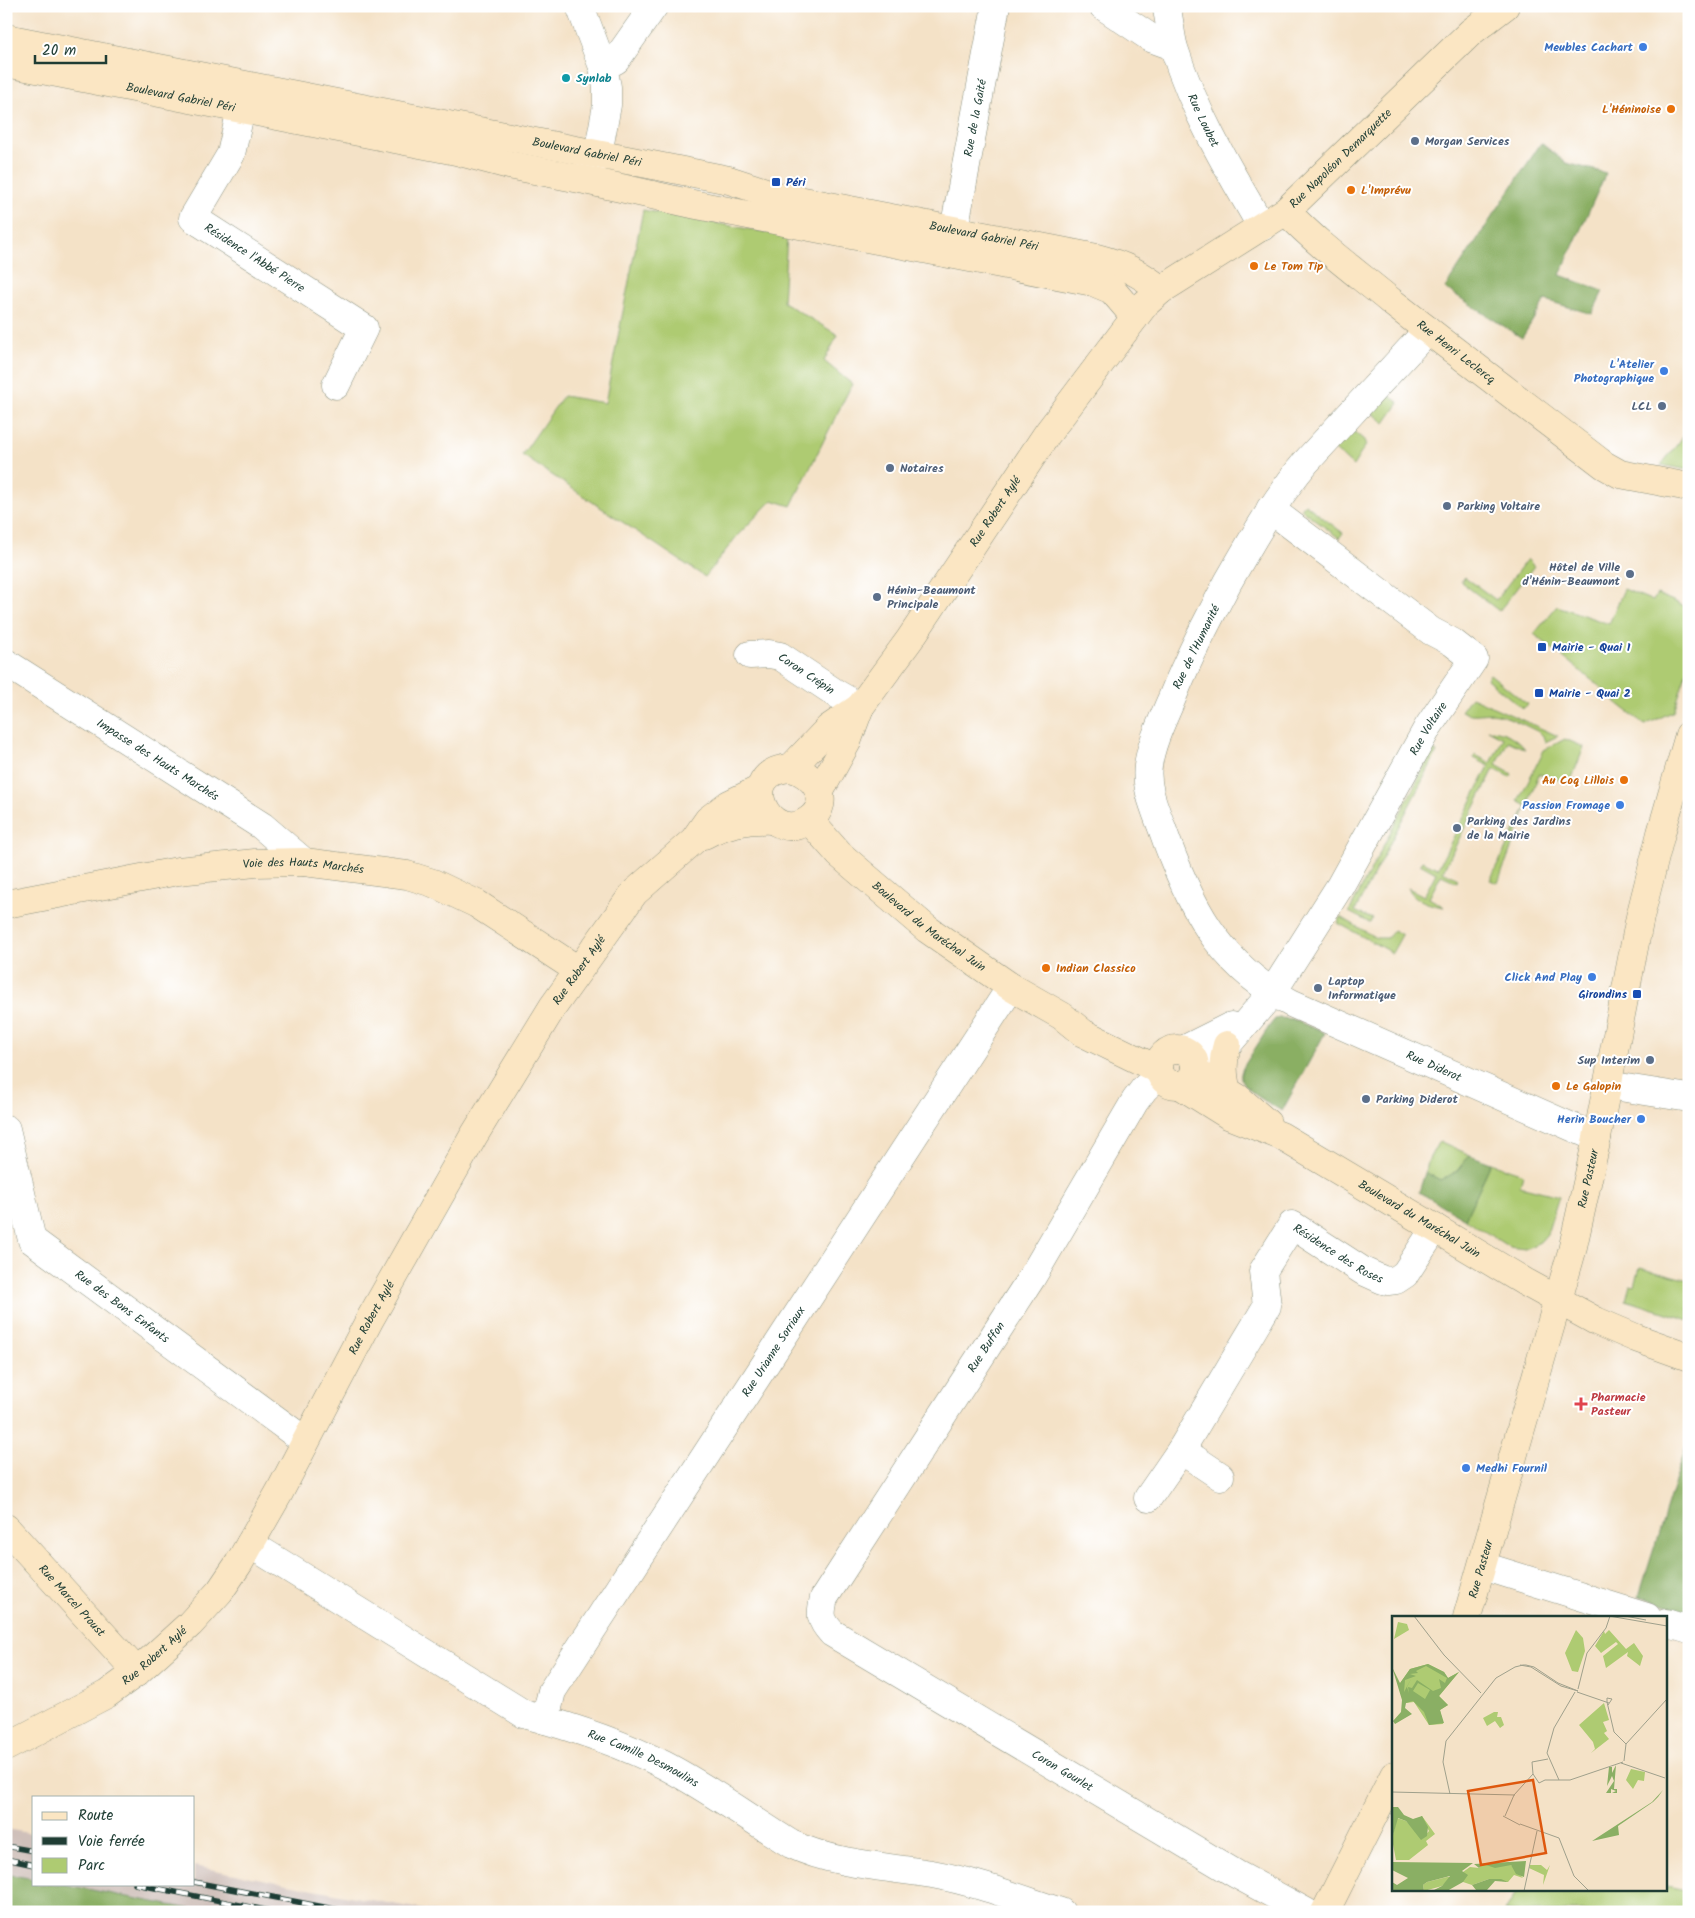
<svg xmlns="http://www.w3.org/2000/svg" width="1695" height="1918" font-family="Kalam,sans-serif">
	<rect width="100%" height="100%" fill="#fff"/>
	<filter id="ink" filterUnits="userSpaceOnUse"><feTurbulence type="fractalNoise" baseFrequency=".02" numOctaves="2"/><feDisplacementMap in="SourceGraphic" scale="10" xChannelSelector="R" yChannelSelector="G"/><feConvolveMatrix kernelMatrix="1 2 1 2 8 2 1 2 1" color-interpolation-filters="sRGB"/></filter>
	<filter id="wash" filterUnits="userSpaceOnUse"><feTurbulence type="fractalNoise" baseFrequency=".0096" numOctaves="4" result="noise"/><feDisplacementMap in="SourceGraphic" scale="20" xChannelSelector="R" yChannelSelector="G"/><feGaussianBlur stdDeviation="1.12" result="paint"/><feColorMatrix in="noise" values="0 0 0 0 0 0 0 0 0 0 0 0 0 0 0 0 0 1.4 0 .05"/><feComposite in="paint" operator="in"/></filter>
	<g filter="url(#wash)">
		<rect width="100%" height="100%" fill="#f4e2c7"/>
		<g fill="#cfc0ba">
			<path d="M6,1829L34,1834V1879L6,1874Z"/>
			<path d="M194,1866L360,1898L437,1912H205L61,1884H194Z"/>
		</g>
		<g fill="#aecb72" stroke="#668453">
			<path d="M643,210L787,236L783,302L838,335L824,361L852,384L791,506L772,500L737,536L705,577L522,455L563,396L605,403Z"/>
			<path d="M1387,394L1399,403L1385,423L1370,411Z"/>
			<path d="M1352,430L1364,440L1366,445L1353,466L1334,449Z"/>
			<path d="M1689,430V470L1661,465L1687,432Z"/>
			<path d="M1305,504L1343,533L1339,538L1301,509Z"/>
			<path d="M1527,559L1534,566L1499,611L1461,582L1465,577L1496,600Z"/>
			<path d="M1624,589L1653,601L1657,594L1689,608V664L1674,711L1645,725L1608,696L1609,694L1534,634L1557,606L1609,624Z"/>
			<path d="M1490,674L1527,704L1523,709L1487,679Z"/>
			<path d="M1471,697L1558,736L1545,742L1543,736L1539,732C1526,726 1512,718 1497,714C1485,711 1474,718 1461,711Z"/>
			<path d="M1488,730C1503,730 1516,737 1525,749L1508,741L1496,765L1512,774L1510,777L1494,769L1443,871L1458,879L1457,882L1441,875L1429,898L1444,907C1431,905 1415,901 1408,888L1424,896L1436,873L1420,864L1422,861L1438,868L1489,766L1474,758L1475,755L1491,763L1503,738Z"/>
			<path d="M1565,739L1584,747L1570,783L1539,774L1498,883L1490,880L1527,806L1518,801L1544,750Z"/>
			<path d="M1433,750L1437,752L1355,911L1372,919L1370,923L1349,912Z"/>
			<path d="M1341,917L1376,938H1388L1393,930L1402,935L1392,953L1338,923Z"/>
			<path d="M1439,1141L1470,1155L1456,1172L1441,1180L1425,1173L1429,1159Z"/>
			<path d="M1491,1163L1523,1174L1520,1186L1559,1196L1547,1234L1540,1242L1525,1249L1509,1247L1465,1219Z"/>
			<path d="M1640,1267L1689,1280V1320L1626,1300L1630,1285L1635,1286Z"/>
			<path d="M1666,1886L1689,1891V1912H1505L1518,1889H1666Z"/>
		</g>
		<g fill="#8aaf64" stroke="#54764c">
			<path d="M1541,143L1566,163L1606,173L1560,275L1603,291L1592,314L1545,300L1522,338L1445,288Z"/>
			<path d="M1280,1018L1292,1019L1325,1033L1282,1111C1272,1105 1243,1090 1241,1078C1240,1074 1242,1070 1244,1066L1270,1025L1275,1019Z"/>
			<path d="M1470,1155L1491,1163L1465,1219L1419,1192L1425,1173L1441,1180L1456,1172Z"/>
			<path d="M1689,1437V1612L1639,1596Z"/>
			<path d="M6,1874L34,1879V1884H61L205,1912H6Z"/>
		</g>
	</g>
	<g filter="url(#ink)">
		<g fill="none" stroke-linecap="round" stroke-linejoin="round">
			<defs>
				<g id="street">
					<path d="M580,6L603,67L607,87V105L598,154L588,174"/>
					<path d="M1103,6L1151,38L1173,46"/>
					<path id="s1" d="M1166,6C1170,20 1170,34 1174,48C1194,112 1228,169 1262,227"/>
					<path d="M603,67L616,60L654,6"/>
					<path id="s2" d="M241,109L231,154L193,218L364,328L336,385"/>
					<path id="s3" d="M954,230L996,6"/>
					<path id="s4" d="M1428,330L1306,462C1275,499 1252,540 1228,582C1208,620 1188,658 1172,698C1163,719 1151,743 1148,766C1145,787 1155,809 1162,828C1188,903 1218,964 1291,1003L1597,1138"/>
					<path id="s5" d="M750,655L769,654L780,656L837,694L860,707"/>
					<path id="s6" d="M6,663L262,826L304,862"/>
					<path d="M1183,1050L1231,1026"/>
					<path id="s7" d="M1195,1067L1227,1045L1272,993L1340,886L1428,727L1474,659L1452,642L1431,631L1270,509"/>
					<path id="s8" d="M1160,1074L1144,1089L1135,1101L1032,1277L824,1598C820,1615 820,1620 832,1633L1236,1874L1306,1912"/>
					<path d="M1607,1085L1689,1098"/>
					<path id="s9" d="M6,1129L32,1240L305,1441"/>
					<path d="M1181,1450L1220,1476"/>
					<path id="s10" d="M1148,1498L1181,1450L1267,1306L1263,1271L1292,1225L1363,1271L1383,1280L1388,1281L1396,1280L1405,1274L1435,1228"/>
					<path id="s11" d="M250,1544L524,1714C572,1727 619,1742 664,1765C708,1788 749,1818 791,1844C836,1865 884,1866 932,1874C976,1882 1018,1898 1061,1912"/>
					<path d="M1483,1566L1647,1617"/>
					<path d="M1666,1623L1689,1630"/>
					<path id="s12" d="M545,1720L552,1691L1011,987"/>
				</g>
				<g id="secondary">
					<path id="s13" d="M6,38L729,180L778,196L1097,258C1124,265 1140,273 1161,290"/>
					<path id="s14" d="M6,63L456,151L509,165L585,180L697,205L1093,282L1112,290L1135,317"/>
					<path id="s15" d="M1286,211C1318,245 1357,273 1393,303C1463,358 1534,411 1604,465L1620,474L1689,487"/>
					<path d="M791,768C813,773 834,801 810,819C769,850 732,771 791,768Z"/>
					<path d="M791,768L829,728L860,707"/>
					<path id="s16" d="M820,791L847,742L860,707L910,639L1047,434L1145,304L1161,290L1286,211L1471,32L1505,6"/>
					<path id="s17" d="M809,820L839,854L927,929L1011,987L1062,1016L1083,1033L1159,1070"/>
					<path d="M704,835C726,823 747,819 772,820"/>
					<path id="s18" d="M6,904L178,871L255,863L304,862L407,875L433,883L477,904L578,970"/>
					<circle cx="1177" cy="1067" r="18"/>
					<path d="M1195,1072L1238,1098L1267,1123"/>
					<path id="s19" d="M1180,1085L1228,1115L1281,1136L1525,1282L1596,1321L1636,1338L1689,1357"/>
					<path d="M1227,1092C1223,1075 1222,1062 1227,1045"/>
					<path id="s20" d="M6,1528L129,1663L136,1673"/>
					<path id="s21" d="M1467,1617L1572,1251L1597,1138L1640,917L1661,833L1689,735"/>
					<path id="s22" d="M6,1747L107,1694L136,1673L190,1624L220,1591L239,1563L279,1493L370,1319L473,1137L552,1008L634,893L694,840L708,820L729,804L760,789"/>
					<path d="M1325,1912L1394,1775"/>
				</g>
			</defs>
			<use href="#street" stroke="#8a907e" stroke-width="29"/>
			<use href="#secondary" stroke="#8a907e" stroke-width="29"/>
			<use href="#street" stroke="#fff" stroke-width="28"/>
			<use href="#secondary" stroke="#fbe6c3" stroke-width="28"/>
			<defs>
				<g id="rail">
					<path d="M6,1846L34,1851"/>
					<path d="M6,1859L34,1865"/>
					<path d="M194,1882L350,1912"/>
					<path d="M135,1884L276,1912"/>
				</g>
			</defs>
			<use href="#rail" stroke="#1f3d34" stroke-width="5.5"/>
			<use href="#rail" stroke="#fff" stroke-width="4" stroke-dasharray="11" stroke-linecap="butt"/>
		</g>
	</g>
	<g fill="#3f7fe0" stroke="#fff" stroke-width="2">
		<circle cx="1643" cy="47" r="5"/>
		<circle cx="1664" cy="371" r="5"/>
		<circle cx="1620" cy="805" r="5"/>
		<circle cx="1592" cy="977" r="5"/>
		<circle cx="1641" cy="1119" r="5"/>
		<circle cx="1466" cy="1468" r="5"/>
	</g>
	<circle fill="#0f9aa8" stroke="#fff" stroke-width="2" cx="566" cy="78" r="5"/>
	<g fill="#e8710a" stroke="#fff" stroke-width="2">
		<circle cx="1671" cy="109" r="5"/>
		<circle cx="1351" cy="190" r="5"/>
		<circle cx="1254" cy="266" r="5"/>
		<circle cx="1624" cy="780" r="5"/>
		<circle cx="1046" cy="968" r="5"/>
		<circle cx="1556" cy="1086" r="5"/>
	</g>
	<g fill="#5c6f8a" stroke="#fff" stroke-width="2">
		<circle cx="1415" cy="141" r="5"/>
		<circle cx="1662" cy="406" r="5"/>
		<circle cx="890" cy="468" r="5"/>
		<circle cx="1447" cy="506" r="5"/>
		<circle cx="1630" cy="574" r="5"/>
		<circle cx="877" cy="597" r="5"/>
		<circle cx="1457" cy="828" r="5"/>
		<circle cx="1318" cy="988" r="5"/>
		<circle cx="1650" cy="1060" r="5"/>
		<circle cx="1366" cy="1099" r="5"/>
	</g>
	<g fill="#1a4fb4" stroke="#fff" stroke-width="2">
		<rect x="771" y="177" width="10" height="10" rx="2.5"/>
		<rect x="1537" y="642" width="10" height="10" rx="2.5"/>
		<rect x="1534" y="688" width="10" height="10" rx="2.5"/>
		<rect x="1632" y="989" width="10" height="10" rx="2.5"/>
	</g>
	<path fill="#e0444e" stroke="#fff" stroke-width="2" d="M1578.5 1396.5h5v5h5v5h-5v5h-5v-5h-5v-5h5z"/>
	<g text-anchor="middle" stroke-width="4" stroke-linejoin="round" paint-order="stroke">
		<g font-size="12" font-weight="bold" fill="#366cbe" stroke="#fff" text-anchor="end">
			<text x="1633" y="51">Meubles Cachart</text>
			<text x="1654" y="368">L'Atelier<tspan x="1654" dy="14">Photographique</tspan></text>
			<text x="1610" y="809">Passion Fromage</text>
			<text x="1582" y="981">Click And Play</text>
			<text x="1631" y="1123">Herin Boucher</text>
			<text x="1476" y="1472" text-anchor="start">Medhi Fournil</text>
		</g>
		<g font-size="12" font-weight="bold" fill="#0d838f" stroke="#fff" text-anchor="start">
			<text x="576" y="82">Synlab</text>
		</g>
		<g font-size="12" fill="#1f3d34" stroke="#fff">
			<text dy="4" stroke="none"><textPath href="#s14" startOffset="178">Boulevard Gabriel Péri</textPath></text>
			<text dy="4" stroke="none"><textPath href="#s3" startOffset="114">Rue de la Gaité</textPath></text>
			<text dy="4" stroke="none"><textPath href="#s1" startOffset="121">Rue Loubet</textPath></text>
			<text dy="4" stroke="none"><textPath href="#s13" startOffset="592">Boulevard Gabriel Péri</textPath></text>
			<text dy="4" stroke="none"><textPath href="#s16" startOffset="832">Rue Napoléon Demarquette</textPath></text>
			<text dy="4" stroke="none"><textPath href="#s13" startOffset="998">Boulevard Gabriel Péri</textPath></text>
			<text dy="4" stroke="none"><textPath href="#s2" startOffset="194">Résidence l'Abbé Pierre</textPath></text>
			<text dy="4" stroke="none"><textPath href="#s15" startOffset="221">Rue Henri Leclercq</textPath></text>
			<text dy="4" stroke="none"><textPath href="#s16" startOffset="331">Rue Robert Aylé</textPath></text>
			<text transform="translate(1196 647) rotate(-64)" y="4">Rue de l'Humanité</text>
			<text dy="4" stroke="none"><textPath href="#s5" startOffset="62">Coron Crépin</textPath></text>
			<text dy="4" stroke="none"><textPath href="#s7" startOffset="415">Rue Voltaire</textPath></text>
			<text dy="4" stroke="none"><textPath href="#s6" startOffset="180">Impasse des Hauts Marchés</textPath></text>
			<text dy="4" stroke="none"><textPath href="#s18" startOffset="301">Voie des Hauts Marchés</textPath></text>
			<text dy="4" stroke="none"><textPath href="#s17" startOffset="161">Boulevard du Maréchal Juin</textPath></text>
			<text dy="4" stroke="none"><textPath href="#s22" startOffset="985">Rue Robert Aylé</textPath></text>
			<text dy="4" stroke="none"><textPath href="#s4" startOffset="968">Rue Diderot</textPath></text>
			<text dy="4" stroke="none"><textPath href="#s21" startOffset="455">Rue Pasteur</textPath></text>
			<text dy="4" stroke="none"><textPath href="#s19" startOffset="275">Boulevard du Maréchal Juin</textPath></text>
			<text dy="4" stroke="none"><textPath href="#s10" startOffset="370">Résidence des Roses</textPath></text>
			<text dy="4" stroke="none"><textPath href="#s9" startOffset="226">Rue des Bons Enfants</textPath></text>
			<text dy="4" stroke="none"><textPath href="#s22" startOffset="580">Rue Robert Aylé</textPath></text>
			<text transform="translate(986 1347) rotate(-57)" y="4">Rue Buffon</text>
			<text dy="4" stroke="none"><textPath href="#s12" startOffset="435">Rue Urianne Sorriaux</textPath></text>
			<text dy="4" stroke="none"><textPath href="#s21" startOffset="50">Rue Pasteur</textPath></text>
			<text dy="4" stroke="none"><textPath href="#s20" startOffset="98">Rue Marcel Proust</textPath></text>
			<text dy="4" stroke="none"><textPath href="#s22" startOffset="175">Rue Robert Aylé</textPath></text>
			<text dy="4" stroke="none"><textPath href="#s11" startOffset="450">Rue Camille Desmoulins</textPath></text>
			<text dy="4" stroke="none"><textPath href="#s8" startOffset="930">Coron Gourlet</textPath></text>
		</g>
		<g font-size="12" font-weight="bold" fill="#c56008" stroke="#fff" text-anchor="start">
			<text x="1661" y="113" text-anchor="end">L'Héninoise</text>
			<text x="1361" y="194">L'Imprévu</text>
			<text x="1264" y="270">Le Tom Tip</text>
			<text x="1614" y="784" text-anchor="end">Au Coq Lillois</text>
			<text x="1056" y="972">Indian Classico</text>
			<text x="1566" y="1090">Le Galopin</text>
		</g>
		<g font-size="12" font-weight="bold" fill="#4e5e75" stroke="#fff" text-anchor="start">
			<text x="1425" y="145">Morgan Services</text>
			<text x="1652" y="410" text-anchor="end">LCL</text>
			<text x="900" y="472">Notaires</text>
			<text x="1457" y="510">Parking Voltaire</text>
			<text x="1620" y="571" text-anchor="end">Hôtel de Ville<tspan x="1620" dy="14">d'Hénin-Beaumont</tspan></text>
			<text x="887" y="594">Hénin-Beaumont<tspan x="887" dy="14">Principale</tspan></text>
			<text x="1467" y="825">Parking des Jardins<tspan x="1467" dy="14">de la Mairie</tspan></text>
			<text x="1328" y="985">Laptop<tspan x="1328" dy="14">Informatique</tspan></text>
			<text x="1640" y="1064" text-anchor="end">Sup Interim</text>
			<text x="1376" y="1103">Parking Diderot</text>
		</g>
		<g font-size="12" font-weight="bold" fill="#164399" stroke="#fff" text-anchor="start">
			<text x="786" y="186">Péri</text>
			<text x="1552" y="651">Mairie - Quai 1</text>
			<text x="1549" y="697">Mairie - Quai 2</text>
			<text x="1627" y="998" text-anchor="end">Girondins</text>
		</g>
		<g font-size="12" font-weight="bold" fill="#be3a42" stroke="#fff" text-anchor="start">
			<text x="1591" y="1401">Pharmacie<tspan x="1591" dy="14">Pasteur</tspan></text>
		</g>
	</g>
	<g transform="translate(1392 1616)">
		<rect width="275" height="275" fill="#f4e2c7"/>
		<path d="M6,6L15,8L17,14L2,23ZM184,14L191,22L193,35L186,56L180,55L173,37ZM217,14L234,33L242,27L251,40L248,50L235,40L236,36L214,52L211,40L226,28L224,26L209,37L203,30L212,15L213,18ZM36,48L52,56L56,62L67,56L47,80L56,89L48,94L51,108L37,109L22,86L14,87L7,69L18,53ZM212,87L217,104L211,106L215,115L212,117L217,123L199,137L203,133L201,126L187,109ZM102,96H106L105,101H109L112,109L108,112L103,105L95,110L91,102ZM239,153L253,156L252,165L246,164L241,173L234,164ZM29,200H30L43,218L34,225L36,229L17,244H4L0,223L5,202L14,205L30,223L37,215ZM91,248L119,249L131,262L122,259L116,266L97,263L80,269L71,266V256L78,251L87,252ZM138,249H149L155,254L158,249L151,269L152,259L137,252ZM55,261H59L50,270L32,275L31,269L35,266Z" fill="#aecb72"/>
		<path d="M36,48L52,56L56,62L67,56L47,80L56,89L48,94L52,107L37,109L32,96L21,85L14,87L13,92L20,98L3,108L1,105L9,96L10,84L0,51L8,67L18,53ZM34,50L55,62L53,67L47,63L49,72L41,75L25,64L20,72L16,71L17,77L15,71L19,63L12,76L13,64L24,60L18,58L26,57L24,55ZM26,67L38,74L33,83L21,75ZM224,149L222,173H225V177H220L224,175L219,173V177H214L222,165L220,160L215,170L217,151H220V157ZM271,174L266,181L261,186L226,210L227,219L200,225L260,186ZM0,191H6L12,199L21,203L30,200L36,211L35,220L29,224L14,205L6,202L0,223ZM134,245L132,261L124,258L119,249L103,252L91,248L87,252L82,248ZM0,246L81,247L70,255L76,259L71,266L55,275H40L50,270L58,260L35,266L31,269L32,275H0V266L5,269L16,262L0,254ZM97,263H109L116,266L103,265L95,274H84L80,269Z" fill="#8aaf64" fill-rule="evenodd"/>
		<path fill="none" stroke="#9fa08c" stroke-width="1" d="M22,0L52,39L89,77M217,0L275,10M233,0L254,4M186,73L195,37L214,12L218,0M185,76L217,87M215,86L222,116L234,128M215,86V82L220,83L216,89M234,128L275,83M232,145L234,128M229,147L273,162M141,158L147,167L153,164H178L231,146M167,164L155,137L162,112L183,76M0,176L123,179M58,178L51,146L54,125L104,62L123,51L131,49H134L142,51L166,67L186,75L169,70L139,51L128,49M111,200L128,209M113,200L122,179L141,158L140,146L156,143M128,208L167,222L182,260L197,275M132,275L145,215"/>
		<path fill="#de580e" fill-opacity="0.15" stroke="#de580e" stroke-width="2.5" d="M141,164L154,237L89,249L76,175Z"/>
		<rect width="275" height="275" fill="none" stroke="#1f3d34" stroke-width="2.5"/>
	</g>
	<rect width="1695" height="1918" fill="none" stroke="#fff" stroke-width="25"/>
	<rect x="32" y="1796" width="162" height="90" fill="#ffffff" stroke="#a5b1ae"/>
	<rect x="42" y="1812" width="25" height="8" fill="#fbe6c3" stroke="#a5b1ae"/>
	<text x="78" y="1820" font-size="15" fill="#1f3d34">Route</text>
	<rect x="42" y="1837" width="25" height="8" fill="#1f3d34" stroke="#a5b1ae"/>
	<text x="78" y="1846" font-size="15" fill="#1f3d34">Voie ferrée</text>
	<rect x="42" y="1858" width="25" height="15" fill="#aecb72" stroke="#a5b1ae"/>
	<text x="78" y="1870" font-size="15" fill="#1f3d34">Parc</text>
	<path d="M35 55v8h71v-8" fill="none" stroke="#1f3d34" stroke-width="2.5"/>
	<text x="42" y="55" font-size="15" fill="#1f3d34" stroke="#ffffff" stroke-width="4" paint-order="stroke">20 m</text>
</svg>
